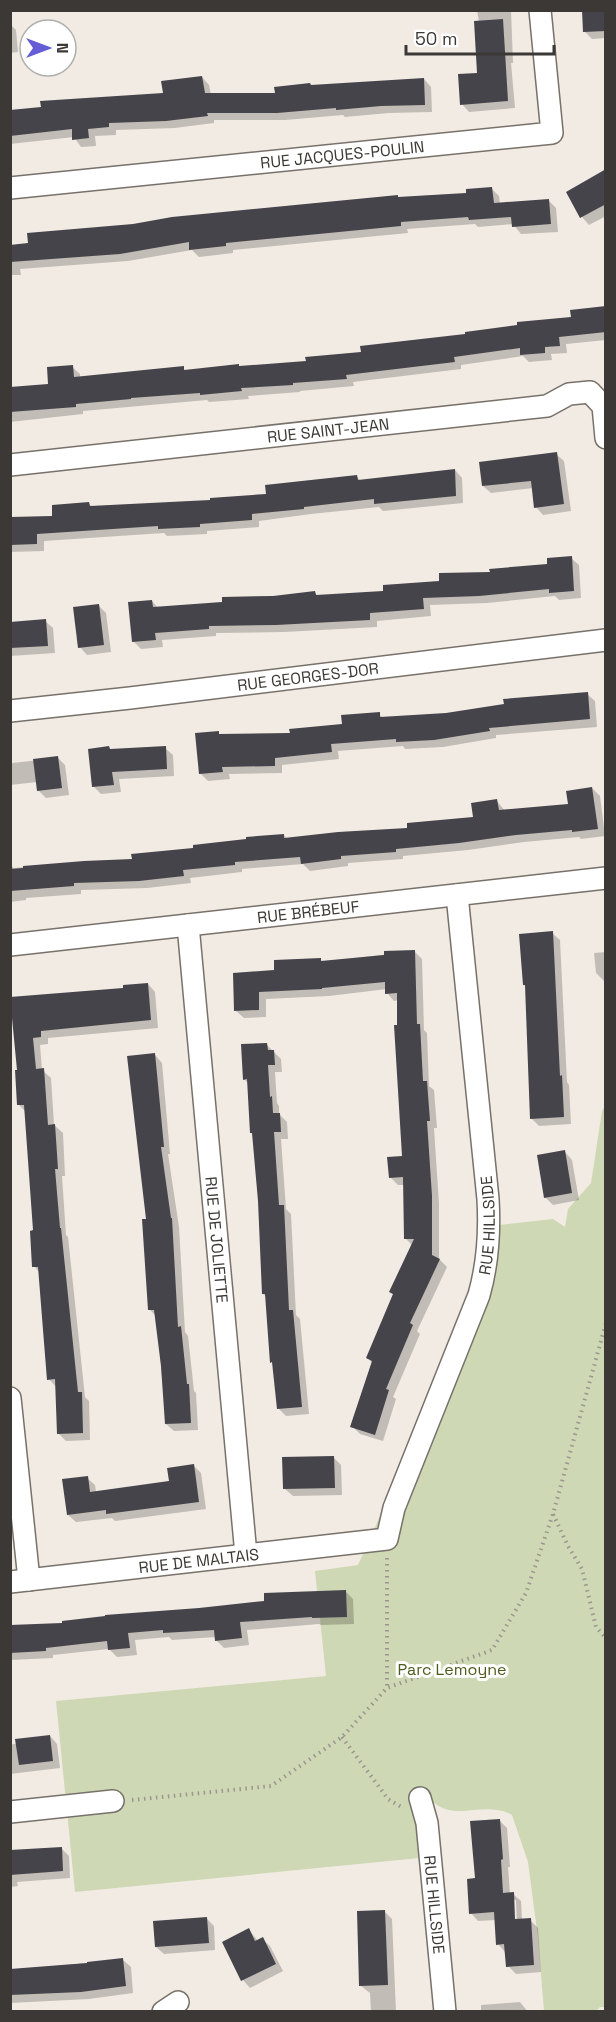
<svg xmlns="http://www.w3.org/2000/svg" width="616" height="2022" font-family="'Space Grotesk',sans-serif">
	<rect width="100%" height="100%" fill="#f2ebe3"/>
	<path fill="#cfd8b5" d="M605,1105V2007H600L596,2011H544L538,1938L528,1862L512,1815C483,1799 453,1825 429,1798L430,1857L75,1892L56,1701L326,1676L315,1571L358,1565L479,1295L490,1226L553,1219L565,1227L568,1209L591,1183L602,1111Z"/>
	<g fill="#0003" fill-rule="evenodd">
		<path d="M477,10H511L513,63H511L515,108L469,112L462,104L478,74L479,22Z"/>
		<path d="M606,10V38L592,39L584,31Z"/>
		<path d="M10,24L16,30L18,52L10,53Z"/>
		<path d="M202,77L209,85L211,95H277L311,86L424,79L431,87L432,112L389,113L345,117L343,115L285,120H214V123L175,128L116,130V135L95,136L96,146L81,147L74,137L10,144V112L164,94Z"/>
		<path d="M606,184V216L589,225L582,217L568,193Z"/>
		<path d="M492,189L499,196L500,204L548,200L556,208L558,232L521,234L513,224L478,227L475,224L407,229L408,233L233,250V253L199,257L192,250L128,261L20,269L21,275H10V246L399,199L468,194Z"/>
		<path d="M606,308V340L566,344L567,353L551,354L552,360L529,362L523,356L461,365V369L353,382L354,386L300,391V392L248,396L249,399L209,402L207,400L83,411V414L10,422V389L49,385L72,367L80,374V378L183,368L186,371L307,363L573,318Z"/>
		<path d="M556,454L564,461L571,511L543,515L536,507L533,488L491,493L483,486Z"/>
		<path d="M455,470L462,478L463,503L383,511L379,507L311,514L259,521V527L207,531V534L167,536L164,533L44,541V551L10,552V519L54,517L89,504L93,508L212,501L267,495L357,477L361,481Z"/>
		<path d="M571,558L579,565L581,598L559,600L555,596L487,603L430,605L431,616L377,621V627L284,632L216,633V636L162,640L163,647L141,649L133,641L152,601L158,608L224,603L315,593L318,596L385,592L549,565Z"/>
		<path d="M99,606L106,613L111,652L87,655L80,647Z"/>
		<path d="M45,621L53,628L55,653L10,656V623Z"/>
		<path d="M587,694L595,701L597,727L496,735V738L443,747L405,749L403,746L338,751L339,759L282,765V773L229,774L230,779L208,781L200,773L218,733L222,736L291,735L343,726L379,714L383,718L446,714Z"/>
		<path d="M165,748L173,755L174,776L119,779L121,792L101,794L93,786L111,750Z"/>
		<path d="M58,758L65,765L69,795L46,798L38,790L37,782L10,785V760L12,763Z"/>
		<path d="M592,788L600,796L605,836L581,839L579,837L524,842L468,850L403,856V859L348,863V866L310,871L303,864L242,869V872L190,878L191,883L147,888L81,890V894L26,898V900L10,902V865L14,868L84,862L133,860L284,835L287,839L409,829L475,818L497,801L505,811L570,805Z"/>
		<path d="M552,933L560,940L567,1082L569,1085L571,1124L539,1126L531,1118L527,987L524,985Z"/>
		<path d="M414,951L422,959L424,1030L427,1033L429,1086L434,1090L437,1128H434L439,1204V1259L447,1267L417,1331L420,1334L393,1397L396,1399L383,1441L360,1434L352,1426L372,1363L368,1358L394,1296L391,1292L413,1246L405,1238V1185H398L390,1177L403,1157L399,1000L394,1001L387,993V989L329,996L266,999V1017L244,1018L236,1011L276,972L320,959L323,962Z"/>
		<path d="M606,952V980L604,981L596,973L594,953Z"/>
		<path d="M148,984L155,992L158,1028L48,1038V1044L40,1045L42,1070L51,1078L54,1125L63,1133L65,1176H62L66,1235L68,1237L85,1397L89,1401L90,1440L66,1441L58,1433L56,1387L49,1379L40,1273L34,1266V1232L26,1112L19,1105V1072L11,998L125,989Z"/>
		<path d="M266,1044L281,1059L282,1072H275L277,1103L279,1106V1114L287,1122L288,1139H281L286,1209L291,1214L296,1315L300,1319L309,1414L286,1416L278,1408L274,1364L272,1362L267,1297L263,1294L259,1201L249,1084L244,1079Z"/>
		<path d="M155,1055L162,1063L170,1154H168L179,1227L185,1332L188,1336L194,1391L196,1393L198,1430L174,1431L166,1424L157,1317L150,1310L147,1220Z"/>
		<path d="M565,1152L572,1160L579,1200L553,1205L545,1197Z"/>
		<path d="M333,1457L341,1465L342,1495L293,1496L285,1489Z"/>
		<path d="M194,1466L201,1473L206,1509L115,1521L112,1518L76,1522L68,1515L87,1478L95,1485L96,1492L170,1482Z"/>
		<path d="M345,1591L353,1599L354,1624L321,1625L319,1624L247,1630L249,1645L224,1648L216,1640V1637L172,1640L169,1637L135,1640L137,1655L117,1657L109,1649L53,1655V1658L10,1660V1626L64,1624L200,1610Z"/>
		<path d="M50,1736L57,1744L60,1768L10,1774V1745Z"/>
		<path d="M499,1820L507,1828L510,1867H508L510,1894H513L521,1901L522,1920H530L538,1928L541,1972L516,1974L508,1966L505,1952L498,1944L496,1920L478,1921L471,1913L477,1880ZM513,1900H516L517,1927H514Z"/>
		<path d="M61,1848L69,1856L70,1878L17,1882L18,1886L10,1887V1853Z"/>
		<path d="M384,1911L392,1919L396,2012H371L370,1993L361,1986Z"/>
		<path d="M206,1918L214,1926L215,1950L164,1954L156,1947Z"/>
		<path d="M249,1930L258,1941L262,1939L270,1946L283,1971L250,1988L243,1980Z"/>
		<path d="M123,1960L131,1967L133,1993L89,1999L10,2003V1970Z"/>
		<path d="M520,2002L528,2012H481V2005Z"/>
	</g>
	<g fill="#46444b">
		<path d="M582,10H606V31L583,32Z"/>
		<path d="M503,19L508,101L460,105L458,74L477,73L474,21Z"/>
		<path d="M202,76L205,93H275L274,87L310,83L311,85L424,78L425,105L381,106L336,110V108L277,113H207L208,116L166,121L109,123V127L88,129L89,138L72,140V129L10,136V110L41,107L40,101L163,93L161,81Z"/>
		<path d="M606,169V204L580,218L566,192Z"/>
		<path d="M492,187L494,203L549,199L551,224L512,227L511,217L469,220L468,217L401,222V226L226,243V246L189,250V242L120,254L10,262V245L28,243L27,233L133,224L172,217L398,195V197L466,193V189Z"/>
		<path d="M606,306V332L559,337L560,346L545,347V353L520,355V348L454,357L455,362L346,375L347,379L293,383V385L241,388L242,391L200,395V393L131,398V399L76,404V407L10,412V387L48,384L47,367L73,365L74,377L184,366V370L239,364V366L306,361L305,357L361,352L360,346L465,334V332L517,325V322L571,317L570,310Z"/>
		<path d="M557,452L564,504L534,508L531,481L482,486L479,462Z"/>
		<path d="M455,469L456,496L374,504V499L304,507V509L252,514V520L200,524V527L158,529V526L37,534V544L10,545V517L52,516V505L89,502L90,506L210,500V498L266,494L265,485L357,475L358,480Z"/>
		<path d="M572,556L574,591L549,593V589L479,596L423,598L424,609L370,613V620L276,625L209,626V629L155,633L156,640L132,642L128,602L152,600L153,607L222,602V597L273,596L315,591L316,595L383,591V585L439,581V573L490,572L489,569L547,564V558Z"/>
		<path d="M99,604L104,645L78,648L73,607Z"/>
		<path d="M46,619L48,646L10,648V622Z"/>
		<path d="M588,692L590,719L489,728L490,731L434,740L396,742V739L331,744L332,752L275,758V766L222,767L223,772L199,774L195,733L219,731V734L290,733L289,729L342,724L341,715L380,712V717L446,713L504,704L503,699Z"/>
		<path d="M109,746L110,749L166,746L167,769L112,772L114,785L92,787L88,749Z"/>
		<path d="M58,756L62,788L37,791L33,759Z"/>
		<path d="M592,787L598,829L572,832V830L516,835L459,843L396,849V852L341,856V859L301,864L300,857L235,862V865L183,870L184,876L139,881L74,883V886L10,891V869L23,868V866L84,861L132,859L131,854L193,848V845L246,839V837L284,834V838L338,832L407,828V823L473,817L471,803L497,799L499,810L568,804L566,791Z"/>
		<path d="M553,931L560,1076L562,1075L564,1117L530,1119L525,985H523L519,934Z"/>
		<path d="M415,950L417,1024H420L423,1081H427L430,1121H427L432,1196V1255L440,1259L410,1323L413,1325L386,1389L389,1390L375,1435L350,1427L372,1361L366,1358L393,1294L389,1292L414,1239H404L403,1177L389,1178L387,1157L402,1156L394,1025H397V993L385,994V982L322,988V989L259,992V1010L234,1011L233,973L274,970V960L321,958V961L384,955V951Z"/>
		<path d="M148,983L151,1020L41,1031V1037L33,1038L36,1069L44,1068L48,1125L55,1124L58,1169H55L60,1228H61L78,1392H82L83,1433L57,1434L55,1379L47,1380L38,1267H32L30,1231L33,1230L24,1105H17L15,1070H17L10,997L123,988V985Z"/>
		<path d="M267,1043L268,1050H274L275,1065H268L270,1097L272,1096L273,1113H280L281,1132H274L279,1205H284L289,1310H293L302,1407L277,1409L272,1362L270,1363L265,1294H262L258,1201L252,1133H250L247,1079L243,1080L241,1044Z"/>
		<path d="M155,1053L164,1147H161L171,1218H172L178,1327L181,1326L187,1384H189L191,1423L165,1424L161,1366L154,1310H148L142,1219H146L127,1056Z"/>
		<path d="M565,1150L572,1193L544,1198L537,1155Z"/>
		<path d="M334,1456L335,1488L283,1489L282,1457Z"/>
		<path d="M194,1464L199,1502L106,1514V1510L67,1515L62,1479L88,1476L90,1492L169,1481L167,1468Z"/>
		<path d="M346,1590L347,1617L312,1618V1617L240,1622L242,1638L215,1641L214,1630L163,1633V1630L128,1633L130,1648L108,1650L107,1641L46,1648V1651L10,1653V1625L62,1623V1621L105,1616V1615L199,1608L264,1601V1593Z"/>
		<path d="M50,1735L53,1761L19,1765L15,1739Z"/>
		<path d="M500,1819L503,1859L501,1860L503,1893L514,1892L515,1919L531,1918L534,1965L506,1967L504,1944L496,1945L494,1912L469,1914L467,1879L475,1878L470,1821Z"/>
		<path d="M62,1847L63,1871L10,1875V1850Z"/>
		<path d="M385,1910L388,1985L359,1986L357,1911Z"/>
		<path d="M207,1917L209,1943L155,1947L153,1921Z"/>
		<path d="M249,1928L255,1941L263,1937L276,1964L241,1981L222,1942Z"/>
		<path d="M123,1958L126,1986L81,1992L10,1995V1969L87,1963V1962Z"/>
	</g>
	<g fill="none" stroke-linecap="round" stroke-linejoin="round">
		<defs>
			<g id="minor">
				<path id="s1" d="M10,188L552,133L540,10"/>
				<path id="s2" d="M10,465L547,406L569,394L590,392L603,406L606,438"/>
				<path id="s3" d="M10,711L130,698L606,640"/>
				<path id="s4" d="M188,925L246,1555"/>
				<path id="s5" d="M10,945L606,878"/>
				<path d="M10,1398L29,1580"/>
				<path id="s6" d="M10,1582L387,1539L394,1508L479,1295C488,1263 490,1233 488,1199L457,895"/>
				<path id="s7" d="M420,1798L427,1823L445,2012"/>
				<path d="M10,1812L113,1801"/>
				<path d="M163,2012L178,2002"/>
			</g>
		</defs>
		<use href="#minor" stroke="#77716a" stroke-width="24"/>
		<g stroke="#9b9690" stroke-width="4" stroke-dasharray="1.5 4.5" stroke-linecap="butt">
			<path d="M553,1514L568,1546L582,1569L596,1627L606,1638"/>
			<path d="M387,1558V1688"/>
			<path d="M342,1737L388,1799L403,1808"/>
			<path d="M132,1800L271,1786L342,1737L387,1688L492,1650L526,1593L553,1514L606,1323"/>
		</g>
		<use href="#minor" stroke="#fff" stroke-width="21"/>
	</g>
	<g text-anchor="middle" stroke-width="6" stroke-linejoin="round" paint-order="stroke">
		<g font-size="16" fill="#3b3835" stroke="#fff">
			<text dy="6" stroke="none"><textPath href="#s1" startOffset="334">RUE JACQUES-POULIN</textPath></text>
			<text dy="6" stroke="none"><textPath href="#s2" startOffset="320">RUE SAINT-JEAN</textPath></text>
			<text dy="6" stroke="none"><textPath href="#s3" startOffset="300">RUE GEORGES-DOR</textPath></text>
			<text dy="6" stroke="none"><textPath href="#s5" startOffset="300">RUE BRÉBEUF</textPath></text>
			<text dy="6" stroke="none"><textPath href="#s6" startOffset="711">RUE HILLSIDE</textPath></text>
			<text dy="6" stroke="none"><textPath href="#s4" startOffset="316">RUE DE JOLIETTE</textPath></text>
			<text dy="6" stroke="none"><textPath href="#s6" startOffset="190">RUE DE MALTAIS</textPath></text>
			<text dy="6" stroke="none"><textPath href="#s7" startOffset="108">RUE HILLSIDE</textPath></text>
		</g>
		<g font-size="16" fill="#4f5b1c" stroke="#fff">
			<text x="452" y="1675">Parc Lemoyne</text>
		</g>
	</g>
	<rect width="616" height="2022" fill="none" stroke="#3b3835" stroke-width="24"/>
	<g transform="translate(48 48) rotate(90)"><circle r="28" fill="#ffffff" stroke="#b1afae" stroke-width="1.5"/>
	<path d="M0-4.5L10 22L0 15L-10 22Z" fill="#655dd6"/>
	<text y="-9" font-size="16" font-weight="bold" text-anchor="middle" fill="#3b3835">N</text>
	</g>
	<path d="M406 45v9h148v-9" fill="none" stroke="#3b3835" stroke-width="3"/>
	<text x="415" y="45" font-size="18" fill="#3b3835" stroke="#ffffff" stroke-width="4.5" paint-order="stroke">50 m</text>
</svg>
